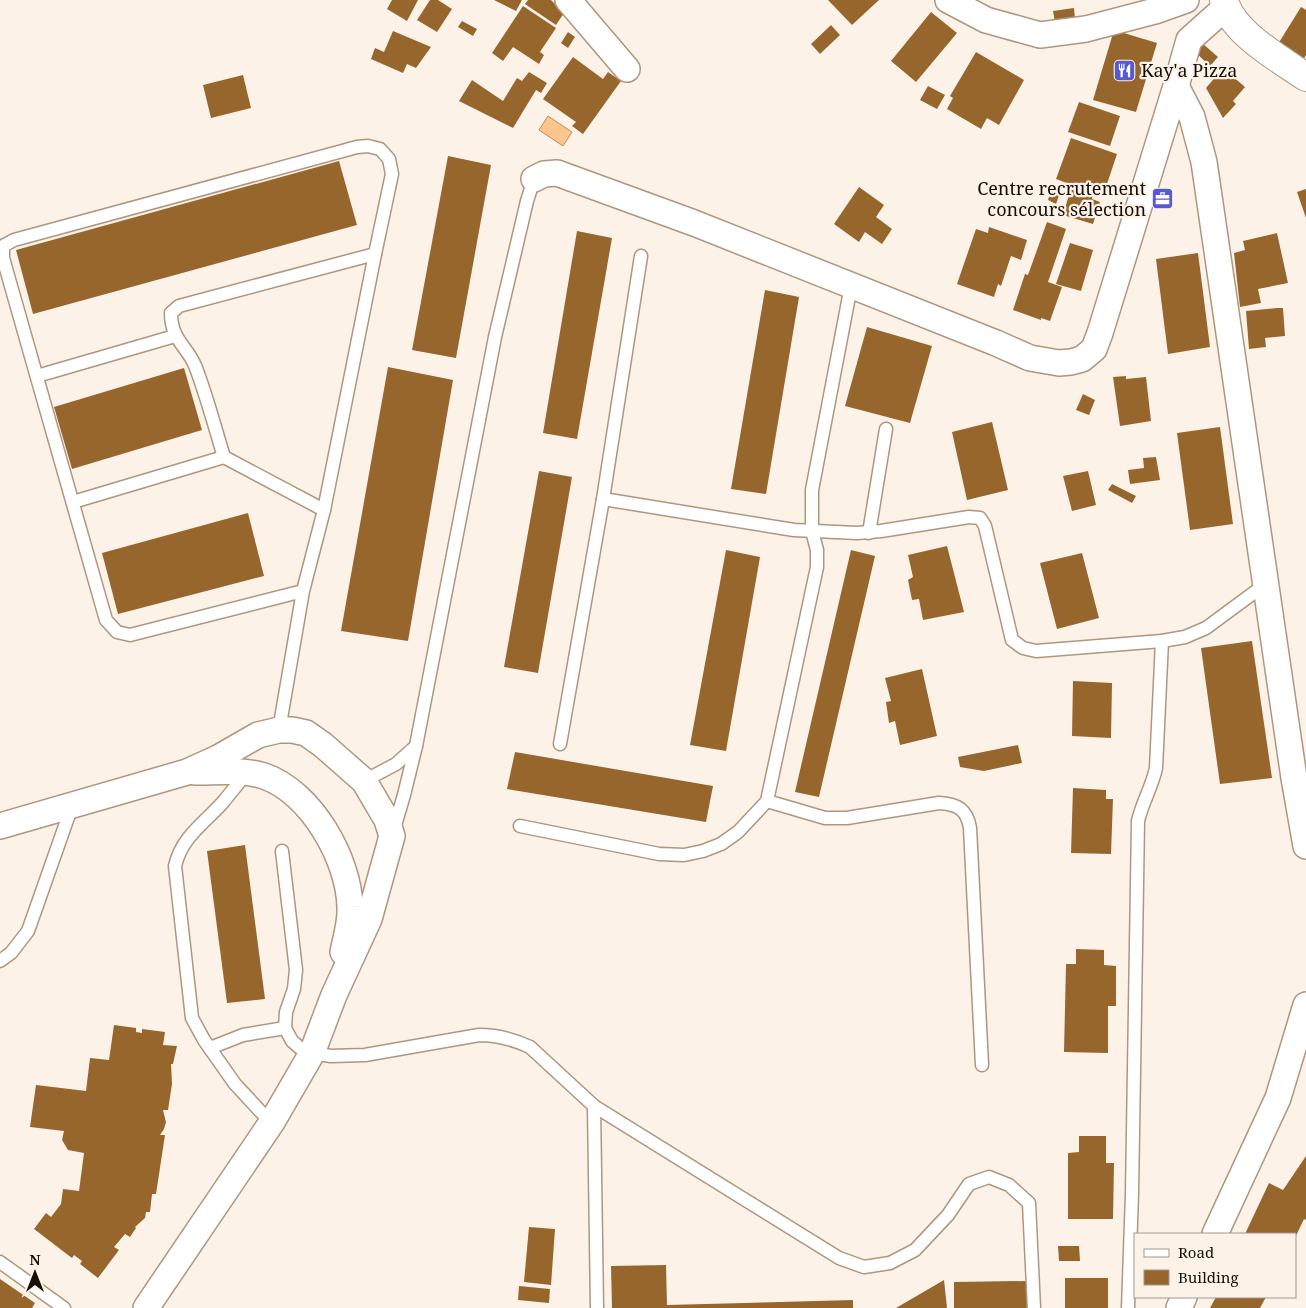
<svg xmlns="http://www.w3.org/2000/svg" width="1306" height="1308" font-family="'Noto Serif',serif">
	<rect width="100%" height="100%" fill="#fcf2e8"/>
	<path fill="#fbc58b" stroke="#b68e63" d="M548,116L572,132L563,146L539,130Z"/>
	<g fill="#97662d">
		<path d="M392,0H418L407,21L387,9Z"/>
		<path d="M430,0H438L452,9L437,32L417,20Z"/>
		<path d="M494,0H522L516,11Z"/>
		<path d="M528,0H551L564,13L556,25L525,4Z"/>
		<path d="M828,0H879L852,25Z"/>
		<path d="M523,6L556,28L540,52L544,55L539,64L513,47L503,61L492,53Z"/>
		<path d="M1301,7L1306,10V55L1303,60L1278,44Z"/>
		<path d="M1074,8L1075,19L1055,22L1053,11Z"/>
		<path d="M931,12L957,33L916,82L891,61Z"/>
		<path d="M462,21L477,29L473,36L458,27Z"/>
		<path d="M831,25L840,35L820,54L811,44Z"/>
		<path d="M1114,30L1157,43L1136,112L1093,100Z"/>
		<path d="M393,31L431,47L416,68L407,64L403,73L371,59L375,48L384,52Z"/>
		<path d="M568,32L575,37L568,48L561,43Z"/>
		<path d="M1202,43L1218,57L1210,66L1195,52Z"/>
		<path d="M976,52L1024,80L999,125L987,118L981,129L947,109L953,98L950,96Z"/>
		<path d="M573,57L603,79L608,72L621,81L583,134L572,126L576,122L543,99Z"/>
		<path d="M1223,68L1245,87L1233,101L1236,104L1223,118L1206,88Z"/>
		<path d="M529,72L547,83L541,93L536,90L513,128L459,101L472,80L503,101L517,78L522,81Z"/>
		<path d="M243,75L251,108L211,118L203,85Z"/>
		<path d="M928,86L945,95L937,109L920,100Z"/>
		<path d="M1079,102L1120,116L1110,146L1068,132Z"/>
		<path d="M1071,138L1117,154L1103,196L1093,193L1092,199L1100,202L1093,224L1063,215L1072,185L1056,179Z"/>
		<path d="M448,156L491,165L456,358L412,350Z"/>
		<path d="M339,161L357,225L33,314L16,250Z"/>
		<path d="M859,187L884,205L876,217L892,229L882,244L865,232L859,242L834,224Z"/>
		<path d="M1306,189V218L1297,192Z"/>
		<path d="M1051,190L1060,193L1056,204L1048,200Z"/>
		<path d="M1047,222L1066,229L1048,282L1062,287L1050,321L1041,318V320L1013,310L1025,274L1028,275Z"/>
		<path d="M989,227L1027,240L1021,260L1011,256L1001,286L998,284L994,297L957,284L976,229L988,233Z"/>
		<path d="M577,231L612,238L577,439L543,433Z"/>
		<path d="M1277,233L1288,283L1258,289L1261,303L1240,307L1234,253L1245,250L1243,241Z"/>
		<path d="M1070,243L1093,250L1081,291L1056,284Z"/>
		<path d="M1198,253L1210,347L1168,354L1156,259Z"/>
		<path d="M765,290L799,297L766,494L731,489Z"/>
		<path d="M1277,308H1283L1285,336L1265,338L1266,347L1249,349L1246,311Z"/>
		<path d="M867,327L932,346L910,423L845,406Z"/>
		<path d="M388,367L453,380L408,641L341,631Z"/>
		<path d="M184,368L202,430L72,469L54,407Z"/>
		<path d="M1126,376V379L1146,377L1151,421L1120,426L1113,377Z"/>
		<path d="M1083,394L1095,400L1089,415L1076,410Z"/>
		<path d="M992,422L1008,490L967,500L952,432Z"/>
		<path d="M1220,427L1233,524L1190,530L1177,433Z"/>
		<path d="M1156,457L1160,480L1130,484L1128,470L1144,468L1143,458Z"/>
		<path d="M539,471L572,477L538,673L504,667Z"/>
		<path d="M1088,471L1096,505L1072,511L1063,476Z"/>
		<path d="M1112,484L1136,496L1132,503L1108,490Z"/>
		<path d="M248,513L264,576L118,614L102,553Z"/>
		<path d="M947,546L964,612L923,620L919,599L912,600L908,580L913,577L908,555Z"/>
		<path d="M726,550L760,557L726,751L690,745Z"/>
		<path d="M851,550L875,556L819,797L795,792Z"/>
		<path d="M1082,553L1099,618L1057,629L1040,563Z"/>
		<path d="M1252,641L1272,778L1220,784L1201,648Z"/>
		<path d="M922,669L937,736L900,745L895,721L889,723L886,702L891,701L885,678Z"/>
		<path d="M1073,681L1112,683L1111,738L1072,736Z"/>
		<path d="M1018,745L1022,763L984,771L960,767L958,757Z"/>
		<path d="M515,752L713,786L706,822L507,789Z"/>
		<path d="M1073,788L1106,790V799H1113L1111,854L1071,853Z"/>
		<path d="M245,845L265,999L227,1003L207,851Z"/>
		<path d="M1076,949L1104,950V965L1116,966V1006H1108V1053L1064,1052L1066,964H1076Z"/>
		<path d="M114,1025L136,1028V1032L142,1033V1029L165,1032L163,1045L177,1046L173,1064H171L172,1084L168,1110H163L166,1122L164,1129L160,1135H165L156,1194H152L150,1212H146L145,1218L135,1227L136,1228L130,1237L125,1234L114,1247L119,1250L98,1278L80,1264L82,1261L74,1255L72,1258L34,1229L46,1213L51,1217L61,1204L63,1189L79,1191L84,1153L68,1150L62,1140L64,1131L30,1127L36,1085L86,1091L90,1058L109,1060Z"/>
		<path d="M1079,1136H1106V1163H1114L1113,1219H1068V1153L1079,1152Z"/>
		<path d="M1306,1156V1220L1304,1219L1295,1238V1234H1245L1269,1183L1283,1190Z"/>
		<path d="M529,1227L555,1229L551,1285L524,1282Z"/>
		<path d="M1058,1246H1079L1080,1261H1059Z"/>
		<path d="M666,1265L667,1305L853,1300V1308H612L611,1266Z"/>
		<rect x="1065" y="1278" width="43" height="30"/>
		<path d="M0,1279L35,1303L32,1308H0Z"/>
		<path d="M944,1280L947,1308H896Z"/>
		<path d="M1027,1281V1308H954V1282Z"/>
		<path d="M519,1286L550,1289L549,1303L518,1300Z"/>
		<path d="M1216,1297H1266L1260,1308H1210Z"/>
	</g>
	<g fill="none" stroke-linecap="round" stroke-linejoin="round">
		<defs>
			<g id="service">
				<path d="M37,376L175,336"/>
				<path d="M603,499L794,530L857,533L881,531L969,517L980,518L985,526L1012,640L1023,648L1036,651L1162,641L1185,637L1206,628L1267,583"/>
				<path d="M73,502L224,457"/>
				<path d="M324,510L224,457C215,428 207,397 196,368C188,346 171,341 171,313L179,306L375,254"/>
				<path d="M869,533L886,429"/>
				<path d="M279,730L303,591L324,510L375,254L392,174L389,159L380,149L368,146L357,147L14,240L3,246V258L106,620L117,632L130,635L303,591"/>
				<path d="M560,744L603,499L641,256"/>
				<path d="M246,773C239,783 231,792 224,801C205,823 182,836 175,866L192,1018L204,1040L235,1084L261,1112L272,1122"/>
				<path d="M364,781L396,764L416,746"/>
				<path d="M767,801L825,818H847L939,803C957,804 967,809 970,828L982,1065"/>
				<path d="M520,826L659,854L684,855L703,851L721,844L738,832L767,801L817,567V550L812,531V490L851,286"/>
				<path d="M393,832L404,795L416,746L495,337L527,201L534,179"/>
				<path d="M282,851L296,970L294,989L286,1012L285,1028L292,1041L300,1048L312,1053L331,1056L365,1055L479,1035C498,1035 513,1039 530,1047L594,1106L839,1258L864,1267L890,1263L915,1250L948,1215L969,1184L989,1177L1009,1185L1029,1203L1034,1308"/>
				<path d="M0,961L11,953L28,931L72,806"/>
				<path d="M210,1048L243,1035L285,1028"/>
				<path d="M594,1106L597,1308"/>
				<path d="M0,1262L64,1308"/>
				<path d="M1128,1308L1132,1194L1138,821C1142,803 1152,787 1156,768L1162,641"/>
			</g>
			<g id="minor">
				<path d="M568,0L627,69"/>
				<path d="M948,0L986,20L1040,35L1086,29L1155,11L1186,0"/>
				<path d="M1176,86L1192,117L1204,162L1294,778L1306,846"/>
				<path d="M534,179L544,174L557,173L694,223L996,343L1030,358L1059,363L1071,362L1082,359L1094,349L1100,333L1176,86L1189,40L1226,7"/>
				<path d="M195,772C217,772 242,769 264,776C311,792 349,859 350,907C351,922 346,937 343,952"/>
				<path d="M0,826L187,772L218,758L258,735L279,730H292L306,733L323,745L364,781L387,820L392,836L369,919L334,995L312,1053L272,1122L146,1308"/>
				<path d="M1215,1234L1278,1098L1306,1005"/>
				<path d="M1179,1308L1184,1297"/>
			</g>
			<path id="secondary" d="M1224,0C1231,32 1280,59 1306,77"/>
		</defs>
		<use href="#service" stroke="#ae977f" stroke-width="15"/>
		<use href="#minor" stroke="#ae977f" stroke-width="28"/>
		<use href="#secondary" stroke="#ae977f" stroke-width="30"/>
		<use href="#service" stroke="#fff" stroke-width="12"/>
		<use href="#minor" stroke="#fff" stroke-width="25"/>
		<use href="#secondary" stroke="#fff" stroke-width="28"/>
	</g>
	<defs>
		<symbol id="restaurant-square" viewBox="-11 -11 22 22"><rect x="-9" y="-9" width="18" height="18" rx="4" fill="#5659d0" stroke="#fcf2e8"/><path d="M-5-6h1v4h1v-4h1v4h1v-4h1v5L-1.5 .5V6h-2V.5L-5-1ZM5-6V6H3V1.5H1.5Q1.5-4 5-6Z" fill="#fff"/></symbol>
		<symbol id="office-square" viewBox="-11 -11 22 22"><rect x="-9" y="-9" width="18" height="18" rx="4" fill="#5659d0" stroke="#fcf2e8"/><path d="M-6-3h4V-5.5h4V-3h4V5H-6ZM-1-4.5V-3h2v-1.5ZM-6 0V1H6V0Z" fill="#fff"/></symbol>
	</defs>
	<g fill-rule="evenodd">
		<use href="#restaurant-square" x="1112" y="58" width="25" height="25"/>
		<use href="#office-square" x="1150" y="186" width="25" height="25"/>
	</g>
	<g text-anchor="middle" stroke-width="4.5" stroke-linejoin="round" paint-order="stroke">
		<g font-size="18" fill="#160e06" stroke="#fcf2e8" text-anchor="start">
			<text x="1141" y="77">Kay'a Pizza</text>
			<text x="1146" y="195" text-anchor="end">Centre recrutement<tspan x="1146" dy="21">concours sélection</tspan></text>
		</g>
	</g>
	<rect x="1134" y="1233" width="162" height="65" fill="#fcf2e8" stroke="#a0978e"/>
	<rect x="1144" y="1249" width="25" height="8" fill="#ffffff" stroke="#a0978e"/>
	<text x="1178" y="1258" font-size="15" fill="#160e06">Road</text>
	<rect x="1144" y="1270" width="25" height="15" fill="#97662d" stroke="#a0978e"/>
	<text x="1178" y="1283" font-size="15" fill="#160e06">Building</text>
	<g transform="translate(35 1273)" stroke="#fcf2e8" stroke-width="4" paint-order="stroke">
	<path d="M0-4L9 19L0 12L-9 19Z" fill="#160e06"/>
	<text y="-8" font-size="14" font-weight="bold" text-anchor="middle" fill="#160e06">N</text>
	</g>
</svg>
